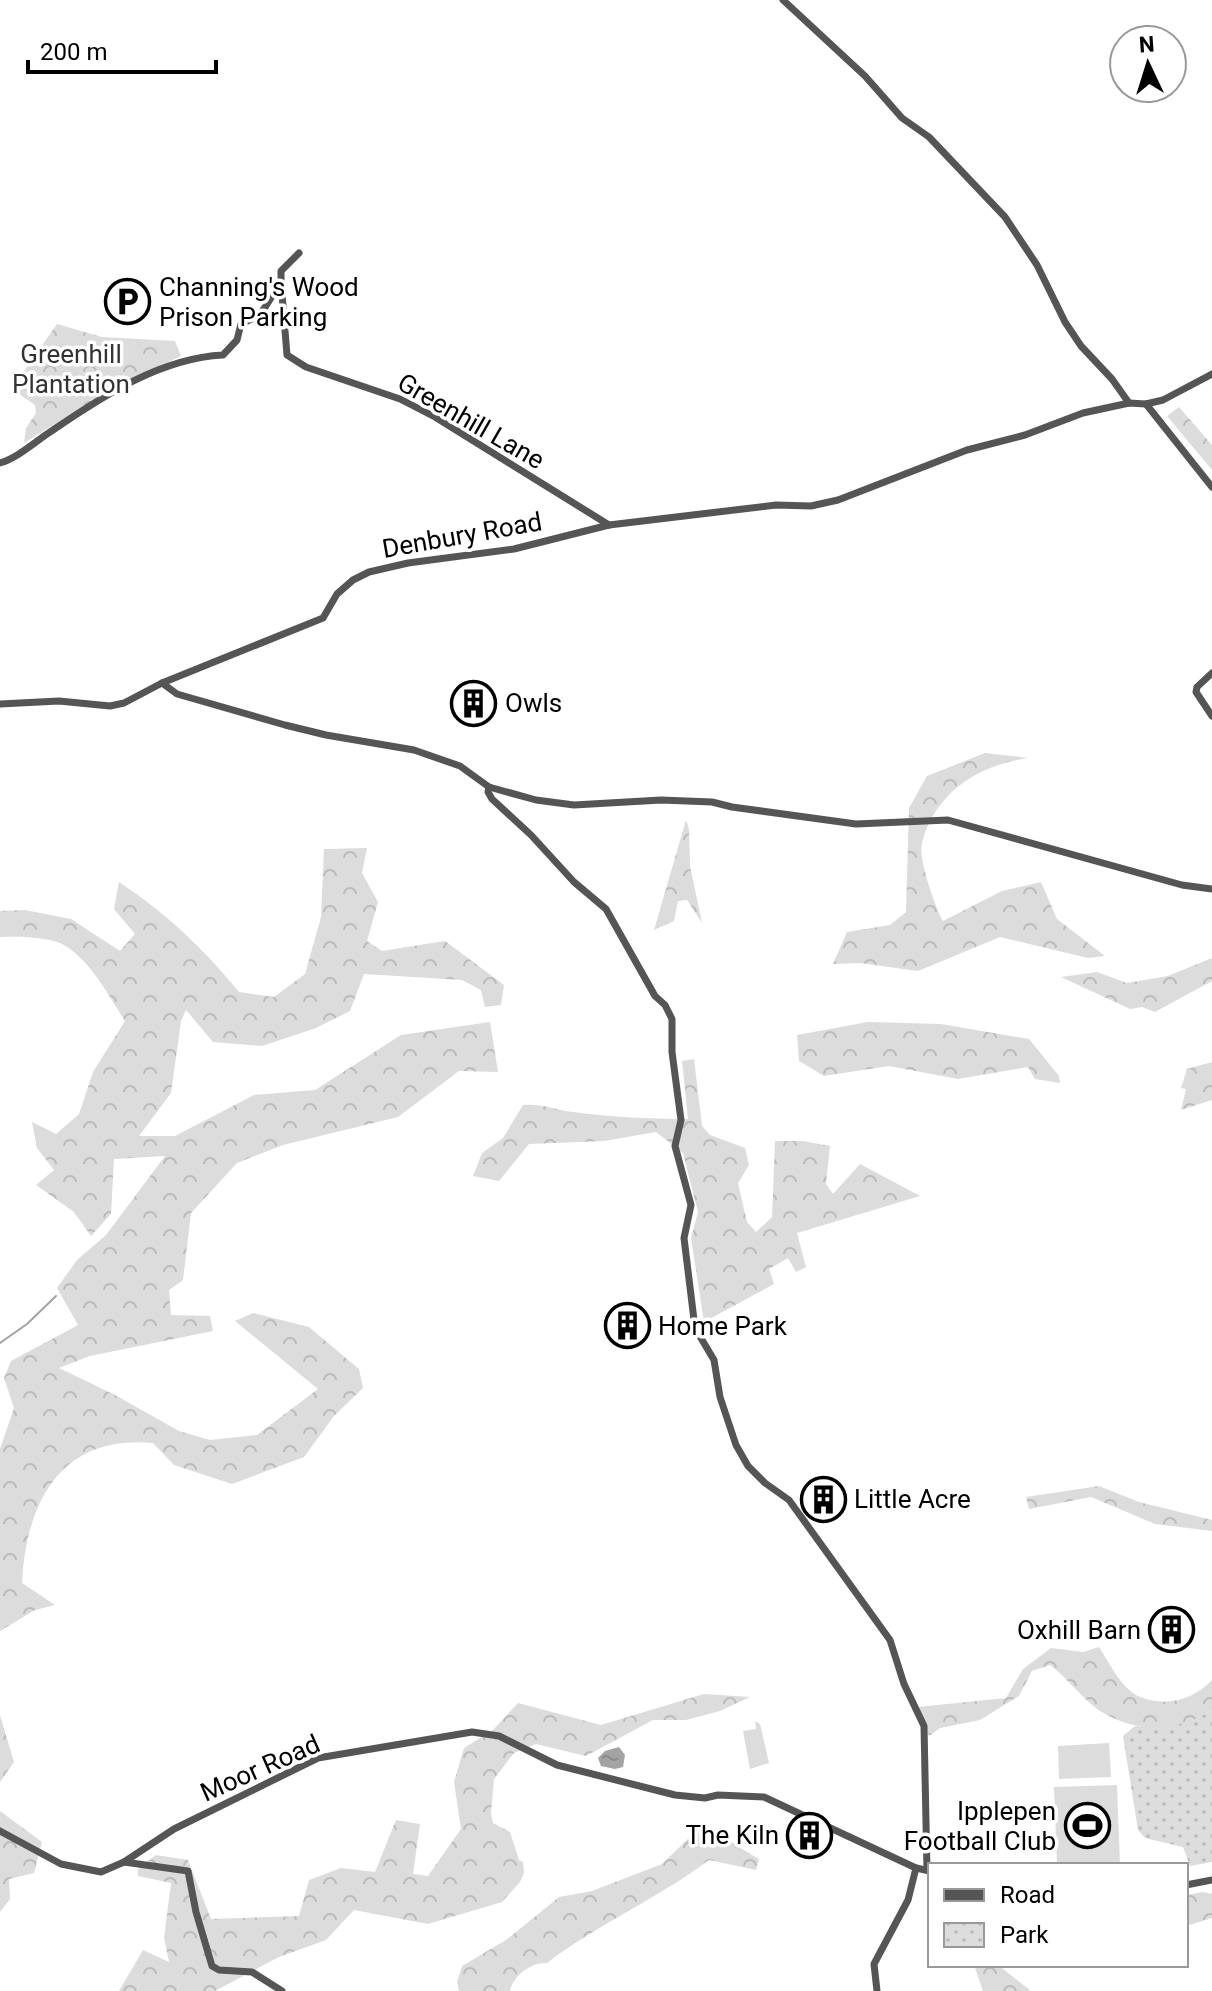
<svg xmlns="http://www.w3.org/2000/svg" width="1212" height="1991" font-family="Roboto,sans-serif">
	<defs>
		<pattern id="forest-crowns" width="20" height="18" patternUnits="userSpaceOnUse" patternTransform="scale(2)"><rect width="20" height="18" fill="#dcdcdc"/><path d="M2 6a3 3 0 1 1 6 0M12 15a3 3 0 1 1 6 0" fill="none" stroke="#bbb"/></pattern>
		<pattern id="park-dots" width="8" height="8" patternUnits="userSpaceOnUse" patternTransform="scale(2)"><rect width="8" height="8" fill="#dcdcdc"/><path d="M2 2h.1M6 6h.1" fill="none" stroke="#bbb" stroke-width="1.8" stroke-linecap="round"/></pattern>
		<pattern id="water-ripples" width="26" height="14" patternUnits="userSpaceOnUse" patternTransform="scale(2)"><rect width="26" height="14" fill="#a3a3a3"/><path d="M2 4q2-2 4 0t4 0M15 11q2-2 4 0t4 0" fill="none" stroke="#8b8b8b"/></pattern>
	</defs>
	<rect width="100%" height="100%" fill="#fff"/>
	<g fill="url(#forest-crowns)">
		<path d="M57,324L102,337L175,341L181,356L113,388L24,443L26,428L36,413L35,405L16,392L20,377Z"/>
		<path d="M1179,407L1212,445V470L1167,416Z"/>
		<path d="M985,753L1028,758C979,765 935,792 922,843C918,858 935,907 943,921L1002,891L1041,882L1057,919L1105,956L1088,958L1000,937L918,971L860,963L833,964L847,932L890,925L906,912L909,808L927,776Z"/>
		<path d="M686,820L689,829L690,866L702,923L687,900L678,901L674,921L654,930Z"/>
		<path d="M367,848L362,873L378,902L367,941L382,951L445,941L504,985L501,1005L485,1007L481,990L462,980L364,974L350,1011L316,1028L262,1046L213,1042L186,1010L181,1021L171,1093L139,1136H175L254,1095L315,1090L401,1035L490,1022L498,1072L459,1071L398,1117L283,1145L237,1163L191,1213L183,1280L169,1290L171,1315L210,1316L213,1331L90,1356L59,1368L115,1395L179,1431L210,1440L257,1435L318,1389L235,1321L253,1313L309,1327L359,1369L363,1388L334,1416L304,1457L232,1484L174,1465L153,1443C61,1434 26,1502 22,1583L55,1605L35,1610L0,1631V1449L14,1408L4,1378L11,1361L78,1325L57,1288L77,1260L106,1235L165,1156L114,1159L111,1214L91,1236L74,1212L36,1185L54,1170L37,1148L32,1122L56,1134L79,1114L93,1072L125,1021C108,995 91,960 62,944C49,937 15,936 0,937V911L25,910L71,919L120,951L135,934L114,909L119,882C166,913 204,949 239,992L274,997L305,974L321,917L324,849Z"/>
		<path d="M1212,958V981L1155,1012L1142,1007L1130,1009L1061,977L1097,972L1127,983L1168,976Z"/>
		<path d="M868,1022L941,1024L1029,1039L1059,1076L1060,1083L1035,1079L1028,1067L958,1079L889,1066L824,1076L799,1061L797,1035Z"/>
		<path d="M694,1059L702,1126L710,1135L745,1148L749,1165L738,1183L747,1222L756,1232L772,1217L775,1141H803L830,1146L826,1184L833,1194L860,1164L920,1196L797,1233L806,1267L796,1272L788,1258L769,1269L774,1284L704,1322L691,1238L698,1212L683,1153L656,1132L604,1141L529,1144L499,1181L473,1176L482,1153L503,1138L523,1105C540,1103 557,1110 573,1112C612,1117 649,1119 688,1119L682,1061Z"/>
		<path d="M1212,1062V1100L1181,1110L1186,1089L1181,1088L1187,1069Z"/>
		<path d="M1099,1486L1139,1502L1212,1520V1531L1155,1524L1091,1497L1029,1509L1026,1497Z"/>
		<path d="M1099,1647C1109,1662 1121,1688 1138,1696C1164,1708 1194,1700 1212,1680V1710C1205,1714 1198,1720 1191,1723C1159,1734 1116,1726 1091,1704C1076,1691 1066,1677 1050,1665L1032,1671L1019,1696L980,1720L940,1728L929,1736L918,1707L1006,1698L1023,1669L1051,1648L1083,1652Z"/>
		<path d="M704,1694L750,1697L720,1711L686,1720H653L586,1756L536,1744L514,1753L494,1779L491,1813L493,1823L510,1832L519,1860L523,1862L524,1873L520,1882L502,1902L428,1924L354,1910L326,1940L279,1957L215,1991H119L143,1950L169,1962L164,1938L171,1883L138,1876V1869L156,1855L188,1860L211,1919L299,1916L309,1880L341,1868L375,1872L396,1820L420,1824L413,1874L428,1876L461,1829L454,1782L464,1748L493,1730L518,1703L601,1725Z"/>
		<path d="M0,1715L14,1762L0,1782Z"/>
		<path d="M0,1811L42,1842L34,1873L9,1879L10,1899L0,1912Z"/>
		<path d="M695,1832L722,1837L759,1859L756,1870L709,1860C657,1899 598,1924 547,1963C531,1962 513,1976 510,1991H459L457,1982L462,1966L506,1940L559,1897L592,1891L662,1864Z"/>
		<path d="M1203,1892L1212,1894V1918L1186,1926V1895Z"/>
		<path d="M974,1965H998L1031,1991H983Z"/>
	</g>
	<path fill="url(#park-dots)" d="M1212,1710V1862L1190,1866L1183,1847L1145,1838L1138,1830L1123,1736L1135,1726C1167,1728 1184,1727 1212,1710Z"/>
	<g fill="#dcdcdc">
		<path d="M755,1721L760,1724L769,1763L750,1769L743,1731L756,1729Z"/>
		<path d="M1109,1743L1111,1777L1059,1779L1058,1746Z"/>
		<path d="M1117,1785L1120,1865H1057L1054,1787Z"/>
	</g>
	<path fill="url(#water-ripples)" d="M619,1747L625,1755L623,1767L615,1769L601,1766L598,1758L605,1751Z"/>
	<g fill="none" stroke-linecap="round" stroke-linejoin="round">
		<path stroke="#a3a3a3" stroke-width="2" d="M0,1343L27,1324L56,1296"/>
		<g stroke="#555" stroke-width="7">
			<path d="M783,0L865,76L902,118L929,137L1005,217L1037,265L1065,322L1081,346L1112,379L1129,403"/>
			<path d="M281,282L287,355L306,367L400,399L435,417L609,525"/>
			<path d="M1146,404L1212,487"/>
			<path d="M0,463C18,458 37,440 53,430C103,396 161,358 223,355L237,340L241,324L260,315L281,282V271L299,253"/>
			<path d="M1212,673L1197,687L1196,692L1212,716"/>
			<path d="M162,683L177,694L285,725L326,735L414,750L460,766L489,787L536,800L574,805L661,800L712,802L732,807L856,824L948,820L1182,885L1212,889"/>
			<path d="M0,704L59,701L110,706L124,703L162,683L323,618L337,594L353,580L369,572L408,563L514,549L609,525L776,505L811,506L838,500L967,450L1025,435L1083,413L1129,403L1146,404L1163,400L1212,374"/>
			<path d="M489,787L488,792L492,799L531,835L574,882L606,909L655,996L665,1005L672,1019V1052L681,1120L675,1146L691,1205L684,1238L695,1328L714,1360L720,1397L736,1445L748,1466L765,1483L789,1500L890,1640L904,1684L924,1726L927,1870"/>
			<path d="M0,1831L61,1864L101,1872L124,1862L174,1829L318,1758L472,1732L499,1736L557,1765L675,1795L705,1798L718,1795L764,1797L916,1868L930,1871"/>
			<path d="M124,1862L188,1871L196,1912L212,1966L219,1970L252,1972L282,1991"/>
			<path d="M1186,1885L1212,1880"/>
			<path d="M877,1991L874,1964L908,1900L916,1868"/>
		</g>
	</g>
	<defs>
		<symbol id="parking-ring" viewBox="-11 -11 22 22"><circle r="9.5" fill="#fff" stroke="#000" stroke-width="1.5"/><path d="M-3.5-5.5H1a3.5 3.5 0 0 1 0 7H-1V5.5H-3.5ZM-1-3.4V-.6H.8a1.4 1.4 0 0 0 0-2.8Z" fill="#000"/></symbol>
		<symbol id="building-ring" viewBox="-11 -11 22 22"><circle r="9.5" fill="#fff" stroke="#000" stroke-width="1.5"/><path d="M-4-6H4V6H1V3H-1V6H-4ZM-2.5-4.3h1.7v1.8h-1.7ZM.8-4.3h1.7v1.8H.8ZM-2.5-1h1.7V.8h-1.7ZM.8-1h1.7V.8H.8Z" fill="#000"/></symbol>
		<symbol id="stadium-ring" viewBox="-11 -11 22 22"><circle r="9.5" fill="#fff" stroke="#000" stroke-width="1.5"/><path d="M0-5a6.5 5 0 1 0 0 10a6.5 5 0 1 0 0-10ZM-3.5-1.8h7v3.6h-7Z" fill="#000"/></symbol>
	</defs>
	<g fill-rule="evenodd">
		<use href="#parking-ring" x="102" y="276" width="51" height="51"/>
		<use href="#building-ring" x="448" y="678" width="51" height="51"/>
		<use href="#building-ring" x="602" y="1300" width="51" height="51"/>
		<use href="#building-ring" x="798" y="1474" width="51" height="51"/>
		<use href="#building-ring" x="1146" y="1604" width="51" height="51"/>
		<use href="#stadium-ring" x="1062" y="1800" width="51" height="51"/>
		<use href="#building-ring" x="784" y="1810" width="51" height="51"/>
	</g>
	<g text-anchor="middle" stroke-width="7" stroke-linejoin="round" paint-order="stroke">
		<g font-size="26" fill="#000" stroke="#fff" text-anchor="start">
			<text x="159" y="296">Channing's Wood<tspan x="159" dy="30">Prison Parking</tspan></text>
			<text x="505" y="712">Owls</text>
			<text x="658" y="1335">Home Park</text>
			<text x="854" y="1508">Little Acre</text>
			<text x="1141" y="1639" text-anchor="end">Oxhill Barn</text>
			<text x="1056" y="1820" text-anchor="end">Ipplepen<tspan x="1056" dy="30">Football Club</tspan></text>
			<text x="779" y="1844" text-anchor="end">The Kiln</text>
		</g>
		<g font-size="26" fill="#333" stroke="#fff">
			<text x="71" y="363">Greenhill<tspan x="71" dy="30">Plantation</tspan></text>
		</g>
		<g font-size="26" fill="#000" stroke="#fff">
			<text transform="translate(471 421) rotate(30)" y="9">Greenhill Lane</text>
			<text transform="translate(462 535) rotate(-10)" y="9">Denbury Road</text>
			<text transform="translate(260 1768) rotate(-24)" y="9">Moor Road</text>
		</g>
	</g>
	<rect x="928" y="1863" width="260" height="104" fill="#ffffff" stroke="#999999" stroke-width="2"/>
	<rect x="944" y="1889" width="40" height="12" fill="#555555" stroke="#999999" stroke-width="2"/>
	<text x="1000" y="1903" font-size="24" fill="#000000">Road</text>
	<rect x="944" y="1923" width="40" height="24" fill="url(#park-dots)" stroke="#999999" stroke-width="2"/>
	<text x="1000" y="1943" font-size="24" fill="#000000">Park</text>
	<g transform="translate(1148 64) rotate(356)"><circle r="38" fill="#ffffff" stroke="#999999" stroke-width="2"/>
	<path d="M0-6L14 30L0 20L-14 30Z" fill="#000000"/>
	<text y="-12" font-size="22" font-weight="bold" text-anchor="middle" fill="#000000">N</text>
	</g>
	<path d="M28 60v12h188v-12" fill="none" stroke="#000000" stroke-width="4"/>
	<text x="40" y="60" font-size="24" fill="#000000" stroke="#ffffff" stroke-width="6" paint-order="stroke">200 m</text>
</svg>
